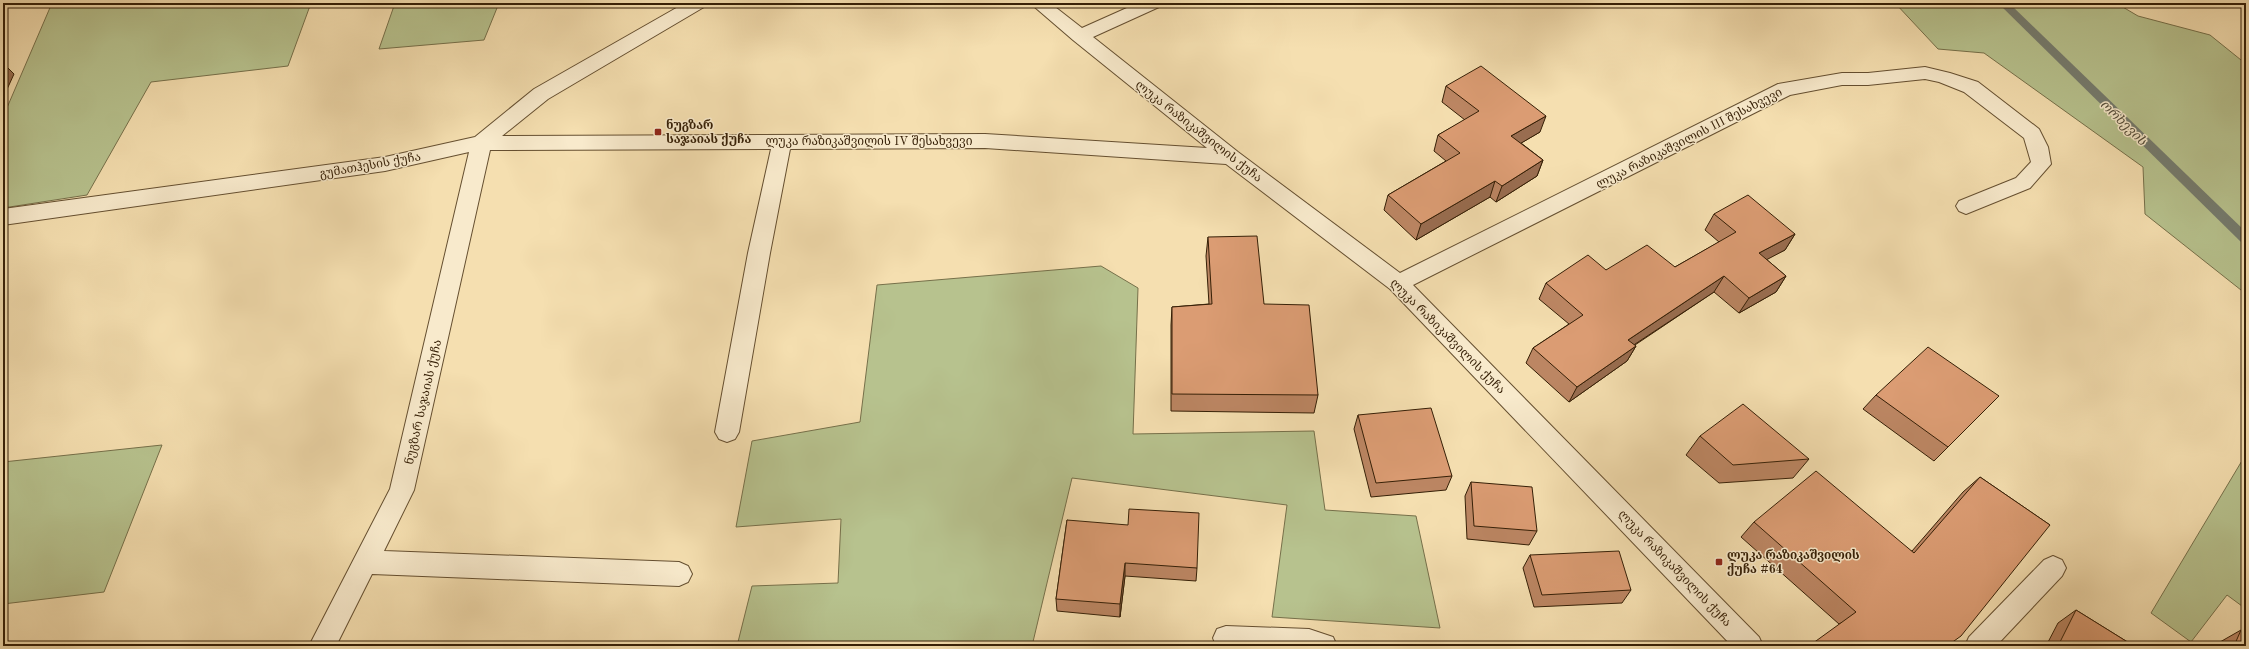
<svg xmlns="http://www.w3.org/2000/svg" width="2249" height="649" font-family="'Old Standard TT','Noto Serif Georgian',serif">
	<rect width="100%" height="100%" fill="#f5dfb0"/>
	<filter id="stains"><feTurbulence type="fractalNoise" baseFrequency=".005" numOctaves="4"/><feColorMatrix values="0 0 0 0 .2 0 0 0 0 .09 0 0 0 0 .02 0 0 0 .5 -.17"/></filter>
	<radialGradient id="worn" r=".72"><stop offset=".6" stop-color="#630" stop-opacity="0"/><stop offset="1" stop-color="#630" stop-opacity=".3"/></radialGradient>
	<g fill="#b7c28e" stroke="#76704a">
		<path d="M52,3H311L288,66L151,82L87,195L3,208V117Z"/>
		<path d="M395,3H499L484,40L379,49Z"/>
		<path d="M1895,3H2116L2138,16L2210,35L2246,64V294L2145,214L2143,167L1984,53L1938,49Z"/>
		<path d="M1101,266L1138,288L1133,434L1314,431L1325,510L1416,516L1440,628L1272,617L1287,505L1072,478L1032,646H737L752,586L838,583L841,519L736,527L752,441L860,422L877,285Z"/>
		<path d="M162,445L104,592L3,604V462Z"/>
		<path d="M2246,454V609L2227,595L2191,642L2151,613Z"/>
	</g>
	<g fill="none" stroke-linecap="round" stroke-linejoin="round">
		<path fill="#757c6f" fill-rule="evenodd" d="M1998,3H2009L2246,232V245L2242,243Z"/>
		<defs>
			<g id="minor">
				<path d="M685,3H707L704,7L548,99L502,136L985,134L1207,148L1073,40L1030,3H1050L1082,28L1138,3H1162L1159,7L1093,37L1238,152L1400,273L1778,84L1842,73H1868L1925,67L1950,73L1978,82L2039,129L2048,147L2051,164L2030,188L1966,214L1959,211L1956,206L1959,201L2016,178L2031,162L2024,138L1964,92L1939,82L1925,79L1868,85H1842L1790,95L1413,285L1759,637L1763,646H1732L1390,289L1226,164L985,148L790,149L770,253L739,432L735,439L727,442L719,439L715,432L748,253L771,149L490,150L414,490L384,551L679,562L688,566L692,574L688,582L679,586L372,574L336,646H309L390,489L469,152L385,171L3,225V209L385,157L475,137L534,89Z"/>
				<path d="M2053,556L2062,560L2066,568L2062,576L1996,646H1965L1969,637L2044,560Z"/>
				<path d="M1226,626L1309,629L1333,637L1337,646H1216L1213,638L1217,629Z"/>
			</g>
		</defs>
		<use href="#minor" stroke="#654f30" stroke-width="2"/>
		<use href="#minor" fill="#f8eacc" fill-rule="evenodd"/>
	</g>
	<g fill="#bc8663" stroke="#351f06">
		<path d="M1446,86L1540,132L1521,143L1543,160L1537,176L1496,202L1490,197L1416,240L1384,210L1388,195L1446,161L1434,151L1438,135L1465,120L1442,102Z"/>
		<path d="M1714,214L1795,234L1785,250L1766,259L1786,276L1776,292L1739,313L1714,292L1635,345L1636,346L1627,361L1569,402L1526,363L1533,348L1569,324L1539,299L1546,283L1606,270L1675,267L1719,242L1705,230Z"/>
		<path d="M1208,237L1264,304L1318,395L1314,413L1171,411V325L1172,307L1209,304L1206,256Z"/>
		<path d="M1876,395L1999,396L1934,461L1863,409Z"/>
		<path d="M1358,415L1452,476L1446,490L1371,497L1354,429Z"/>
		<path d="M1700,436L1809,459L1793,478L1719,483L1686,455Z"/>
		<path d="M1980,477L2050,525L1839,624L1741,537L1754,522L1912,551L1963,492Z"/>
		<path d="M1471,482L1537,531L1529,545L1467,539L1465,496Z"/>
		<path d="M1067,520L1197,568L1196,581L1125,576L1120,617L1057,611L1056,599Z"/>
		<path d="M1530,555L1631,590L1622,603L1534,607L1523,568Z"/>
		<path d="M2076,610L2134,646H2046L2058,623Z"/>
		<path d="M2241,630L2246,646H2218L2220,642Z"/>
	</g>
	<g fill="#996d50" stroke="#351f06">
		<path d="M3,63L14,74L3,98Z"/>
		<path d="M1546,116L1540,132L1506,152L1511,136Z"/>
		<path d="M1543,160L1537,176L1496,202L1502,186Z"/>
		<path d="M1495,181L1490,197L1416,240L1421,224Z"/>
		<path d="M1795,234L1785,250L1749,269L1759,253Z"/>
		<path d="M1724,276L1714,292L1620,354L1628,340Z"/>
		<path d="M1786,276L1776,292L1739,313L1749,298Z"/>
		<path d="M1636,346L1627,361L1569,402L1577,387Z"/>
		<path d="M1125,563V576L1120,617V604Z"/>
	</g>
	<g fill="#db9c73" stroke="#351f06">
		<path d="M1481,66L1546,116L1511,136L1543,160L1502,186L1495,181L1421,224L1388,195L1460,153L1438,135L1479,111L1446,86Z"/>
		<path d="M1748,195L1795,234L1759,253L1786,276L1749,298L1724,276L1628,340L1636,346L1577,387L1533,348L1583,315L1546,283L1588,255L1606,270L1647,245L1675,267L1736,232L1714,214Z"/>
		<path d="M1257,236L1264,304L1309,305L1318,395L1172,394V307L1212,304L1208,237Z"/>
		<path d="M1928,347L1999,396L1948,447L1876,395Z"/>
		<path d="M1743,404L1809,459L1733,465L1700,436Z"/>
		<path d="M1431,408L1452,476L1376,483L1358,415Z"/>
		<path d="M1816,471L1914,553L1980,477L2050,525L1961,636L1947,646H1809L1856,612L1754,522Z"/>
		<path d="M1471,482L1532,487L1537,531L1474,526Z"/>
		<path d="M1129,509L1199,513L1197,568L1125,563L1120,604L1056,599L1067,520L1128,525Z"/>
		<path d="M1619,551L1631,590L1542,595L1530,555Z"/>
		<path d="M2076,610L2134,646H2058Z"/>
		<path d="M2241,630L2246,633V646H2234Z"/>
	</g>
	<g fill="#8f2418" stroke="#f8eacc" stroke-width="1.5">
		<rect x="654" y="128" width="8" height="8" rx="2"/>
		<rect x="1715" y="558" width="8" height="8" rx="2"/>
	</g>
	<g text-anchor="middle" stroke-width="3" stroke-linejoin="round" paint-order="stroke">
		<g font-size="12" font-weight="bold" fill="#351f06" stroke="#f8eacc" text-anchor="start">
			<text x="666" y="129">ნუგზარ<tspan x="666" dy="14">საჯაიას ქუჩა</tspan></text>
			<text x="1727" y="559">ლუკა რაზიკაშვილის<tspan x="1727" dy="14">ქუჩა #64</tspan></text>
		</g>
		<g font-size="12" fill="#351f06" stroke="#f8eacc">
			<text transform="translate(1199 131) rotate(38)" y="4">ლუკა რაზიკაშვილის ქუჩა</text>
			<text transform="translate(1689 138) rotate(-27)" y="4">ლუკა რაზიკაშვილის III შესახვევი</text>
			<text x="869" y="145">ლუკა რაზიკაშვილის IV შესახვევი</text>
			<text transform="translate(370 165) rotate(-10)" y="4">გუმათჰესის ქუჩა</text>
			<text transform="translate(1448 336) rotate(45)" y="4">ლუკა რაზიკაშვილის ქუჩა</text>
			<text transform="translate(423 402) rotate(-77)" y="4">ნუგზარ საჯაიას ქუჩა</text>
			<text transform="translate(1675 568) rotate(46)" y="4">ლუკა რაზიკაშვილის ქუჩა</text>
		</g>
		<g font-size="13" font-style="italic" fill="#554e3b" stroke="#f8eacc">
			<text transform="translate(2124 122) rotate(44)" y="5">ორხევის</text>
		</g>
	</g>
	<rect width="2249" height="649" fill="none" stroke="#f5dfb0" stroke-width="16"/>
	<rect x="4" y="4" width="2241" height="641" fill="none" stroke="#351f06" stroke-width="2"/>
	<rect x="8" y="8" width="2233" height="633" fill="none" stroke="#351f06"/>
	<rect width="100%" height="100%" filter="url(#stains)"/>
	<rect width="100%" height="100%" fill="url(#worn)"/>
</svg>
